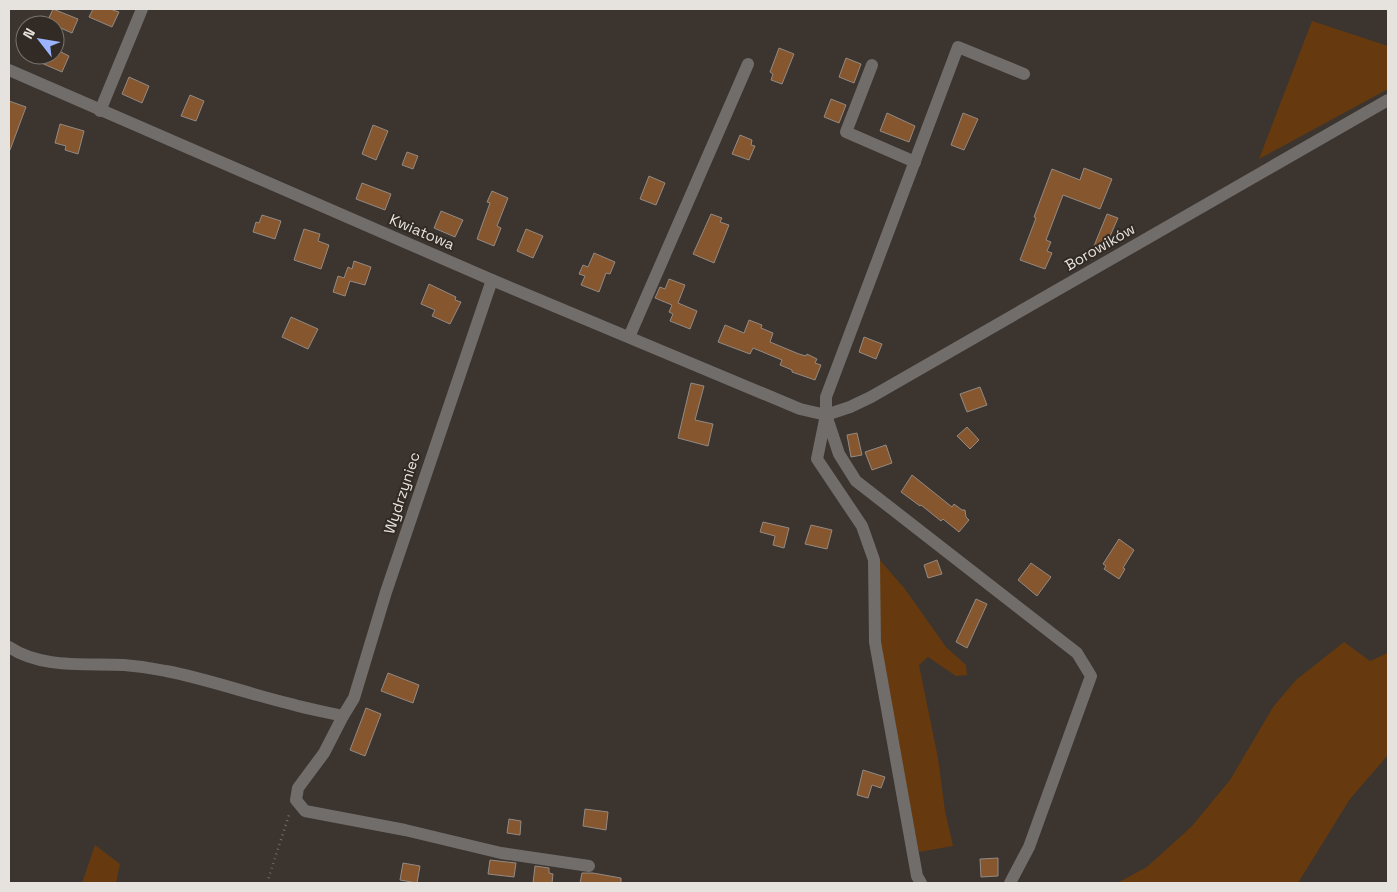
<svg xmlns="http://www.w3.org/2000/svg" width="1397" height="892" font-family="'Space Grotesk',sans-serif">
	<rect width="100%" height="100%" fill="#3b342f"/>
	<g fill="#663a0e">
		<path d="M1312,21L1388,46V89L1259,159Z"/>
		<path d="M878,558L905,589L946,647L966,665L967,675L956,676L928,657L919,665L938,758L945,811L953,846L919,852L879,642Z"/>
		<path d="M1344,642L1370,661L1388,653V755L1350,799L1298,883H1117L1147,867L1192,826L1230,780L1273,707L1296,680Z"/>
		<path d="M95,845L120,864L116,883H82Z"/>
	</g>
	<g fill="#86572e" stroke="#938a84">
		<path d="M53,9L78,19L72,33L47,22Z"/>
		<path d="M93,9H110L119,12L112,27L89,17Z"/>
		<path d="M779,48L794,54L782,84L771,80L773,74L770,72Z"/>
		<path d="M55,49L69,56L62,72L23,55H55Z"/>
		<path d="M846,58L861,64L854,83L839,77Z"/>
		<path d="M129,77L149,86L142,103L122,94Z"/>
		<path d="M190,95L204,101L196,121L181,116Z"/>
		<path d="M831,99L846,105L839,123L824,117Z"/>
		<path d="M9,101L26,107L10,150H9Z"/>
		<path d="M887,113L915,126L909,142L880,131Z"/>
		<path d="M963,113L978,119L964,150L951,145Z"/>
		<path d="M60,124L84,131L78,154L65,150L66,146L55,143Z"/>
		<path d="M373,125L388,131L376,160L362,154Z"/>
		<path d="M740,135L752,140L751,145L755,146L749,160L732,154Z"/>
		<path d="M407,152L418,156L413,169L402,165Z"/>
		<path d="M1084,168L1112,179L1100,209L1063,195L1046,240L1051,242L1047,251L1052,253L1045,269L1020,260L1036,218L1034,217L1052,169L1080,180Z"/>
		<path d="M649,176L665,183L656,205L640,199Z"/>
		<path d="M362,183L391,194L385,210L356,199Z"/>
		<path d="M492,191L508,198L497,226L501,228L494,246L477,239L490,203L487,202Z"/>
		<path d="M441,211L463,220L455,237L434,228Z"/>
		<path d="M711,214L722,218L720,222L729,225L714,263L693,254Z"/>
		<path d="M1107,214L1118,218L1104,250L1094,246Z"/>
		<path d="M262,215L281,221L275,239L253,232L256,222L259,223Z"/>
		<path d="M304,229L320,234L318,241L329,245L321,269L294,260Z"/>
		<path d="M526,229L543,236L533,258L517,251Z"/>
		<path d="M594,253L615,262L610,274L606,273L599,292L581,285L585,276L579,274L583,265L588,267Z"/>
		<path d="M354,261L371,267L365,285L350,281L345,296L333,292L338,276L344,278L348,267L352,269Z"/>
		<path d="M669,279L685,285L678,303L697,311L690,329L670,321L673,314L669,312L672,305L655,298L660,287L665,289Z"/>
		<path d="M429,284L456,297L455,300L461,302L450,324L432,316L435,310L421,304Z"/>
		<path d="M291,317L318,329L308,349L282,337Z"/>
		<path d="M749,320L762,325L761,328L773,333L770,342L799,354L806,356L807,354L817,359L815,363L821,365L815,380L792,372V370L780,365L782,360L753,348L750,354L718,342L725,325L744,333Z"/>
		<path d="M864,337L882,344L876,359L859,352Z"/>
		<path d="M691,383L704,386L695,420L713,424L708,446L678,438Z"/>
		<path d="M980,387L987,405L967,412L960,394Z"/>
		<path d="M967,427L979,440L970,449L957,436Z"/>
		<path d="M857,433L862,455L851,457L847,435Z"/>
		<path d="M886,445L892,463L872,470L865,452Z"/>
		<path d="M912,475L952,507L954,504L962,510H965L966,517L969,520L959,532L943,519L941,521L921,505L920,506L901,492Z"/>
		<path d="M763,522L789,528L784,548L773,545L775,536L760,532Z"/>
		<path d="M811,525L832,530L827,549L805,544Z"/>
		<path d="M1119,539L1134,550L1123,568L1125,569L1119,579L1104,569L1106,566L1103,564Z"/>
		<path d="M937,560L942,574L928,578L924,565Z"/>
		<path d="M1031,563L1051,577L1037,596L1018,580Z"/>
		<path d="M976,599L987,604L967,648L956,642Z"/>
		<path d="M388,673L419,685L413,703L381,691Z"/>
		<path d="M366,708L381,714L365,756L350,750Z"/>
		<path d="M863,770L885,777L881,788L872,785L868,798L857,795Z"/>
		<path d="M585,809L608,812L606,830L583,826Z"/>
		<path d="M509,819L521,821L520,835L507,833Z"/>
		<path d="M998,858V876L981,877L980,859Z"/>
		<path d="M490,860L516,863L514,877L488,874Z"/>
		<path d="M403,863L420,866L417,883L400,880Z"/>
		<path d="M535,866L549,868V873L553,874L552,883H533Z"/>
		<path d="M582,873H593L621,878V883H580Z"/>
	</g>
	<g fill="none" stroke-linecap="round" stroke-linejoin="round">
		<path stroke="#746e69" stroke-width="2.5" stroke-dasharray="1 4" stroke-linecap="butt" d="M267,883L290,812"/>
		<g stroke="#716d6a" stroke-width="12">
			<path d="M872,65L846,132L915,162"/>
			<path d="M9,70L492,280L800,409L826,415L850,407L871,397L1388,100"/>
			<path d="M100,111L142,9"/>
			<path d="M629,337L748,64"/>
			<path d="M826,415V397L958,47L1024,74"/>
			<path d="M9,647C42,669 86,663 124,665C138,666 152,668 166,671C208,679 249,694 291,704C308,709 326,712 343,716L354,698L386,592L492,280"/>
			<path d="M343,716L324,753L298,788L296,800L305,811L405,830L501,853L589,866"/>
			<path d="M921,883L917,876L875,642L874,560L862,526L817,459L826,415L839,454L856,481L1077,653L1091,676L1029,847L1010,883"/>
		</g>
	</g>
	<g text-anchor="middle" stroke-width="4" stroke-linejoin="round" paint-order="stroke">
		<g font-size="15" fill="#e6e2de" stroke="#312a25">
			<text transform="translate(422 232) rotate(23)" y="5">Kwiatowa</text>
			<text transform="translate(1100 247) rotate(-30)" y="5">Borowików</text>
			<text transform="translate(402 493) rotate(-72)" y="5">Wydrzyniec</text>
		</g>
	</g>
	<rect width="1397" height="892" fill="none" stroke="#e6e2de" stroke-width="20"/>
	<g transform="translate(40 40) rotate(301)"><circle r="24" fill="#312a25" stroke="#79746f"/>
	<path d="M0-4L9 19L0 12L-9 19Z" fill="#9cb4fd"/>
	<text y="-8" font-size="14" font-weight="bold" text-anchor="middle" fill="#e6e2de">N</text>
	</g>
</svg>
